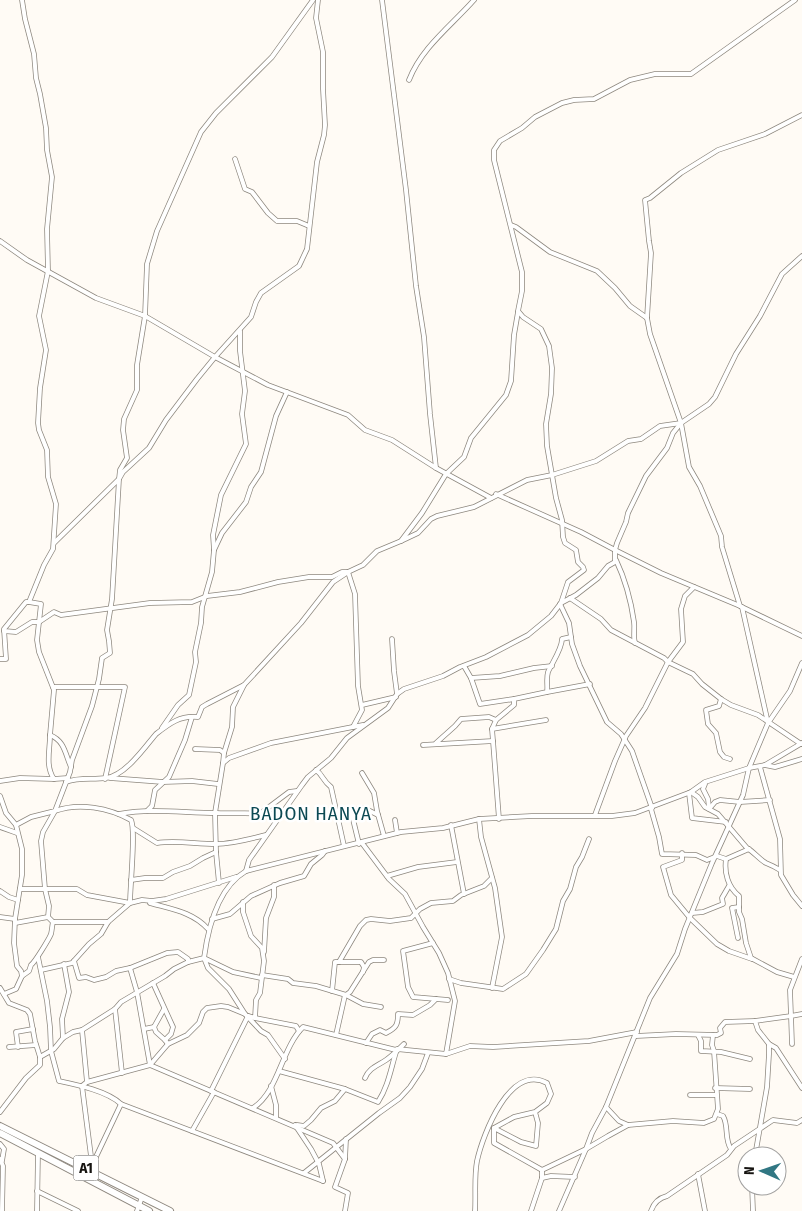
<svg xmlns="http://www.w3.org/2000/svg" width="802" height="1211" font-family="'Fira Sans Condensed',sans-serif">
	<rect width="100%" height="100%" fill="#fffbf5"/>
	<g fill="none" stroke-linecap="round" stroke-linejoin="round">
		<defs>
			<g id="minor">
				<path d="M382,0L406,190L416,286L424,337L430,414L436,468"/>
				<path d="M409,80C422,47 451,26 474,0"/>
				<path d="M235,159L245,189L252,192L268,213L277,221H297L309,226"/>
				<path d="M511,225L516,227L550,252L597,271L615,288L630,306L647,318"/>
				<path d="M0,241L27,260L96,298L145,316L215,357L268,385L348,415L365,430L392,440L436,468L491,498"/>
				<path d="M496,494L581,532L615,550L661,573L740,606"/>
				<path d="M401,541L418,533L431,519L437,516L474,507L527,480L552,475L596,461L628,441L641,439L660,426L681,423"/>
				<path d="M54,543L119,479L123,472L149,448L166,420L197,379L215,357L251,317L256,302L261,293L299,266L307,249L317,162L324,135L325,125L323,89V52L316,18L318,0"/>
				<path d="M214,550L222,533L246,502L251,487L261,472L276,416L287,392"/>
				<path d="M616,560C625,579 631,601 634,622C635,629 633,636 635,643"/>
				<path d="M570,598L601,619L611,630L664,658L668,662L693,674L702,684L721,699L731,705L758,715L801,744"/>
				<path d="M29,602L41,604L37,640L39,652L54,690L50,735C65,741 65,754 71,767"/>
				<path d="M561,603L576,595L598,578L608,566L615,562V550L617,543L626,522L628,513L646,476L667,448L673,433L681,423L709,404L715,397L736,354L760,316L782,274L802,256"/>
				<path d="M560,604L569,623L572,644L580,666L607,722L621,734L632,751L652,808"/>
				<path d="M742,607L802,636"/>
				<path d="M4,631L16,632L32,622H39L54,612L61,615L150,603L192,602L207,596L240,592L278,582L309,577H332L342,572H348L355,594L358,686L362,710L353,727"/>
				<path d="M392,639L394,671L397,694"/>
				<path d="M0,659H6L4,629L26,602H29L44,565L53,549L56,504L48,477L47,450L39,430L38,423L40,388L46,350L39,316L48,271L47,229L52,177L47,150L46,128L40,94L36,78L34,54L25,19L22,0"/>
				<path d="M464,666L471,678L480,704L514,699"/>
				<path d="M471,678L500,676L534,668L552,666"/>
				<path d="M53,687H125L105,779"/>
				<path d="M547,692L590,684"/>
				<path d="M721,699L719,706L706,710L708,724L716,733L720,752L724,757L730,759"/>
				<path d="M362,705L396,697"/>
				<path d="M768,723L742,607L740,606L722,547L721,536L700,486L689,467L681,423L650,334L647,318L651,253L649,241L645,200L650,198L681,173L718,150L765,134L802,115"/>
				<path d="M162,728L178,705L189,695L196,662L195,652L201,623L202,607L212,572L214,550L213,535L221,495L246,444L242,414L245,391L240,351V331"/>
				<path d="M492,729L496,720L514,705V699L547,692C548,686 546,679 548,672C552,663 562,649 562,639L571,637"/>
				<path d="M50,735C50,750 45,766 54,779L68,778"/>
				<path d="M493,741L492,729L546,720"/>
				<path d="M436,743L455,726L461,719L489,717L496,720"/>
				<path d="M423,745L493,741L499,819"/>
				<path d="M195,749L220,750L224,753"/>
				<path d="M223,763L224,753L232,727L233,707L244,685"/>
				<path d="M765,765L775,767L802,759"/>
				<path d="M760,767L780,839L781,875L793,895L802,906"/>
				<path d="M316,770C323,775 322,780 331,787L344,846"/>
				<path d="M362,773L374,793L377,811L384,836"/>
				<path d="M110,778L163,782L192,781L218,784"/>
				<path d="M0,781L20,778L54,779"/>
				<path d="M66,782C79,777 93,780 106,778C125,776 145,747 156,734C170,723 181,715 198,717L202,707L207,704L244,685L301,623L333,582L348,572L363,565L377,551L401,541L422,513L446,474L464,457L471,438L506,395L511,381L514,335L518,312"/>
				<path d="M705,784L703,789L708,799L709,807"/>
				<path d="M691,792L698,797L705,807L718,814L747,848C754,852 760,860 766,863C771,865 775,867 780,870"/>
				<path d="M689,793L692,818L726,822"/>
				<path d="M0,796L6,813L16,825L22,849V875L15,919L14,943L17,966L21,971L22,976"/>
				<path d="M651,809L659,837L662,854L696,855L707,860L717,856L726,859C724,873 728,887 739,896V912L742,919L746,943L751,958L777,972L794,977"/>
				<path d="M709,809L715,802L720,800L740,802L770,800"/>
				<path d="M147,811L152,806L155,790L169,777L185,740L192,717"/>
				<path d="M261,813L289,792L297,791"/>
				<path d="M119,814C152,808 184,813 217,813C238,814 259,812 279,815"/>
				<path d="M595,815L615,761L626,736L645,708L668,662L683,642L681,609L685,596L694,587"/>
				<path d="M479,819L481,837L495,888L502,937L492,988"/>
				<path d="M395,820L397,833"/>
				<path d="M16,825L31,817L55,811L70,772L72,760L92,706L99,679L102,658L110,653L109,641L107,630L112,599L119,479L120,470L127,458L123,430L124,419L137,390V365L145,316L147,264L157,231L201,132L216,113L272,57L313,0"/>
				<path d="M451,825L464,894"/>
				<path d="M0,827L17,833"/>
				<path d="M133,828L157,843C176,840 196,844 216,844C233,844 249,839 266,835"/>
				<path d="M359,844L351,811L364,808L378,815"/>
				<path d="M682,853V860L663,867L671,895L690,918L717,944L729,951L752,959"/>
				<path d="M726,859L749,849"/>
				<path d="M246,871L249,860L302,785L308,777L331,758L347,738L388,708L397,694L404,689L443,676L460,667L486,657L528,635L551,616L561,603L568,582L584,570L583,567L578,562L576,550L565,543L563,537L562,520L556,498L547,446L546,424L551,394L552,368L549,346L541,329L523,317L518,311L522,291V272L494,160V150L500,141L522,128L535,117L562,103L574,100L594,99L630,80L655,74H691L795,0"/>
				<path d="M387,876L418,867L457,862"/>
				<path d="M131,880L145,878H163L173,872L190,866L203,858L216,852"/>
				<path d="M219,883L216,852L215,813L223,763L229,758L271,743L363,725"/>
				<path d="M0,891L9,897L18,900"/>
				<path d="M243,902V912L251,936L262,948L264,961L260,993L256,1000L255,1018L248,1016"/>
				<path d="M150,903C171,909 193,912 208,929"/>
				<path d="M692,913L703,912L723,904L722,898L729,886"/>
				<path d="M0,917L15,919"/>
				<path d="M212,919L230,914L251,896L280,883L304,876L311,864L322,855L325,851"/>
				<path d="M53,922H108"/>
				<path d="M15,923L48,917"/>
				<path d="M738,938L732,908L739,907"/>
				<path d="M433,943L403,951L408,987L413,997L448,1000"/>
				<path d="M264,952L266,918L274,897V885"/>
				<path d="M38,957L47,1001L50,1027L51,1051L59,1081C78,1085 107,1091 121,1104L323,1181"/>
				<path d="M74,961L79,978L86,977L94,980L106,977L116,971L130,968L167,953L178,952L188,959V962"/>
				<path d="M339,962L360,926L366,920L371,919L390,921L411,918L420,909L431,903L453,901L461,895L484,886L492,878"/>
				<path d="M130,968L137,992L150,1065"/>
				<path d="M41,970L72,963L89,944L101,934L108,922L130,903L142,900L152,901L166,899L236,877"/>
				<path d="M262,975L288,979L293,983L316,986L346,995L363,1004L381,1007"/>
				<path d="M261,978L233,972L204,958L208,968L229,989L245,1014L261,1031L268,1035L285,1059"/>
				<path d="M449,979L461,983L503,989L526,974L543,950L556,929L563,901L570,889L576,867L582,857L589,839"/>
				<path d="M153,983L173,1027L171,1034L165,1040L168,1044"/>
				<path d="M0,988L9,1003L27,1010L30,1014L35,1041L40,1057"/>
				<path d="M332,991L335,962H361L364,967L363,972"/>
				<path d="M4,994L16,989L22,976L29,971L31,965C35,962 49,939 51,934C52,930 52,926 53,922L48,917L49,906L45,889L41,841L43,832L55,811C79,802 109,808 131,820C136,830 130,887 130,903L87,895L77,889H20"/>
				<path d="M346,995L350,992L369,962L373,960H384"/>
				<path d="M115,1009L122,1073"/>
				<path d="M255,1018L296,1026L299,1031"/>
				<path d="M154,1027L164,1009"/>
				<path d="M144,1029L154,1027L156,1032L165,1040"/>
				<path d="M82,1030L87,1082"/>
				<path d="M336,1035L345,995"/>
				<path d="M698,1035L701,1041V1051L721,1052L750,1059"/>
				<path d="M636,1036L676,1034L717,1035L721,1033L720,1028L725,1022L755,1021"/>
				<path d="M63,1038L62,1019L69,992L64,964"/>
				<path d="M366,1043L372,1034L380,1030L386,1033C396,1028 398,1025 398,1014L413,1015L430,1005L436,999"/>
				<path d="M769,1044L776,1048L802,1088"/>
				<path d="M792,1044L791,1016L802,1014"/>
				<path d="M9,1047L36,1045"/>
				<path d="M18,1047L16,1032L33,1029"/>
				<path d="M446,1054L470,1046L493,1047L589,1041L637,1032"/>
				<path d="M150,1065L168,1044L187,1035L199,1023L203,1012L207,1008L221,1006L228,1007L245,1014"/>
				<path d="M279,1071L345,1089L378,1102C389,1085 391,1067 397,1049L446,1054L455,1001L448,973L439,953L423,927L405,894L389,879L362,843"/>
				<path d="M365,1078C369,1068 377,1066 386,1060C392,1056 398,1050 404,1044"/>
				<path d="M82,1086L87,1082L150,1065L333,1143L345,1159"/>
				<path d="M82,1086L93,1172"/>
				<path d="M271,1086L276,1105V1118"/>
				<path d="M715,1088L750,1089"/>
				<path d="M211,1091L248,1016"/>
				<path d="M690,1095H716"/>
				<path d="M606,1107L619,1121L628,1125"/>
				<path d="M253,1108C279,1091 281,1049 303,1027L396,1050"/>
				<path d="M0,1112L26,1078L40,1065V1057L54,1049L63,1038L73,1032L82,1030L115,1009L121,1002L165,976L174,969L188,962L204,958C208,928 217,888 246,871L401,832L443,828L479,819L532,816H612L635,813L691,792L705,782L749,768L765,765L802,743"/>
				<path d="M717,1114L723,1116C729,1126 724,1139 731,1149"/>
				<path d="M295,1125L311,1149L319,1164L323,1181"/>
				<path d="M297,1125L304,1126L311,1120L321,1108L335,1101L345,1089"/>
				<path d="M494,1128V1143L542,1170"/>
				<path d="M192,1131L214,1092"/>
				<path d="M0,1144L4,1149L2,1161"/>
				<path d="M755,1156L767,1087L769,1054V1044L758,1030L755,1021L791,1016L790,990L802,959"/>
				<path d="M0,1159L3,1166L2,1211"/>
				<path d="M94,1161L121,1104"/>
				<path d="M304,1173L379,1113L400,1098L410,1087L422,1069L428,1053"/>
				<path d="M698,1174L705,1211"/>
				<path d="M542,1178L551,1176L575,1177"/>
				<path d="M752,1186L753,1211"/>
				<path d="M37,1191L78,1211"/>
				<path d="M37,1211L38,1153"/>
				<path d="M137,1211L142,1197"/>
				<path d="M345,1211L348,1193L335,1187L345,1159L346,1139"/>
				<path d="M475,1211C476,1195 474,1177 477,1161C483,1134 510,1063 547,1083L551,1094L547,1103L535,1112L538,1123L536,1146L521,1142L494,1128L514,1117L535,1112"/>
				<path d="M531,1211L542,1178V1170L586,1149L592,1133L606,1107L650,998L677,954L685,929L712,863L743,795L749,768L768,723L790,691L802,663"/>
				<path d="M559,1211L586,1149L608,1136L628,1125L673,1121L704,1123L714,1119L718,1109L714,1051L712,1045L713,1035"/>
				<path d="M651,1211C654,1202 659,1198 667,1196L727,1155L734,1146L773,1120L797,1123L802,1120"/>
			</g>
			<g id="trunk">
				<path d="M0,1126L170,1211"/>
				<path d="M0,1133L149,1211"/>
			</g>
		</defs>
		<use href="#minor" stroke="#8e887f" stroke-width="5.5"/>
		<use href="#trunk" stroke="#8e887f" stroke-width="8"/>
		<use href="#minor" stroke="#fff" stroke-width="4"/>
		<use href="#trunk" stroke="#fff" stroke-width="6"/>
	</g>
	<g text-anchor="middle" stroke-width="5" stroke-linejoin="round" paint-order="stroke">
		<rect fill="#fff" stroke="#5c5a58" stroke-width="1" x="73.5" y="1155.5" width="25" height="25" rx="4"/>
		<g font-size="15" font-weight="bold" fill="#161411">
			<text x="86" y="1173">A1</text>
		</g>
		<g font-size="19" letter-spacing="1" fill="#0c4953" stroke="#fff">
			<text x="311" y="820">BADON HANYA</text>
		</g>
	</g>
	<g transform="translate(762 1171) rotate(272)"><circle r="24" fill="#ffffff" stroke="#a2a1a0"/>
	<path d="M0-4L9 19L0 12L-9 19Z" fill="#317783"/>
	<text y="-8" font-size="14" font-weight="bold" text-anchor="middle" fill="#161411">N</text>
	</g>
</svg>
